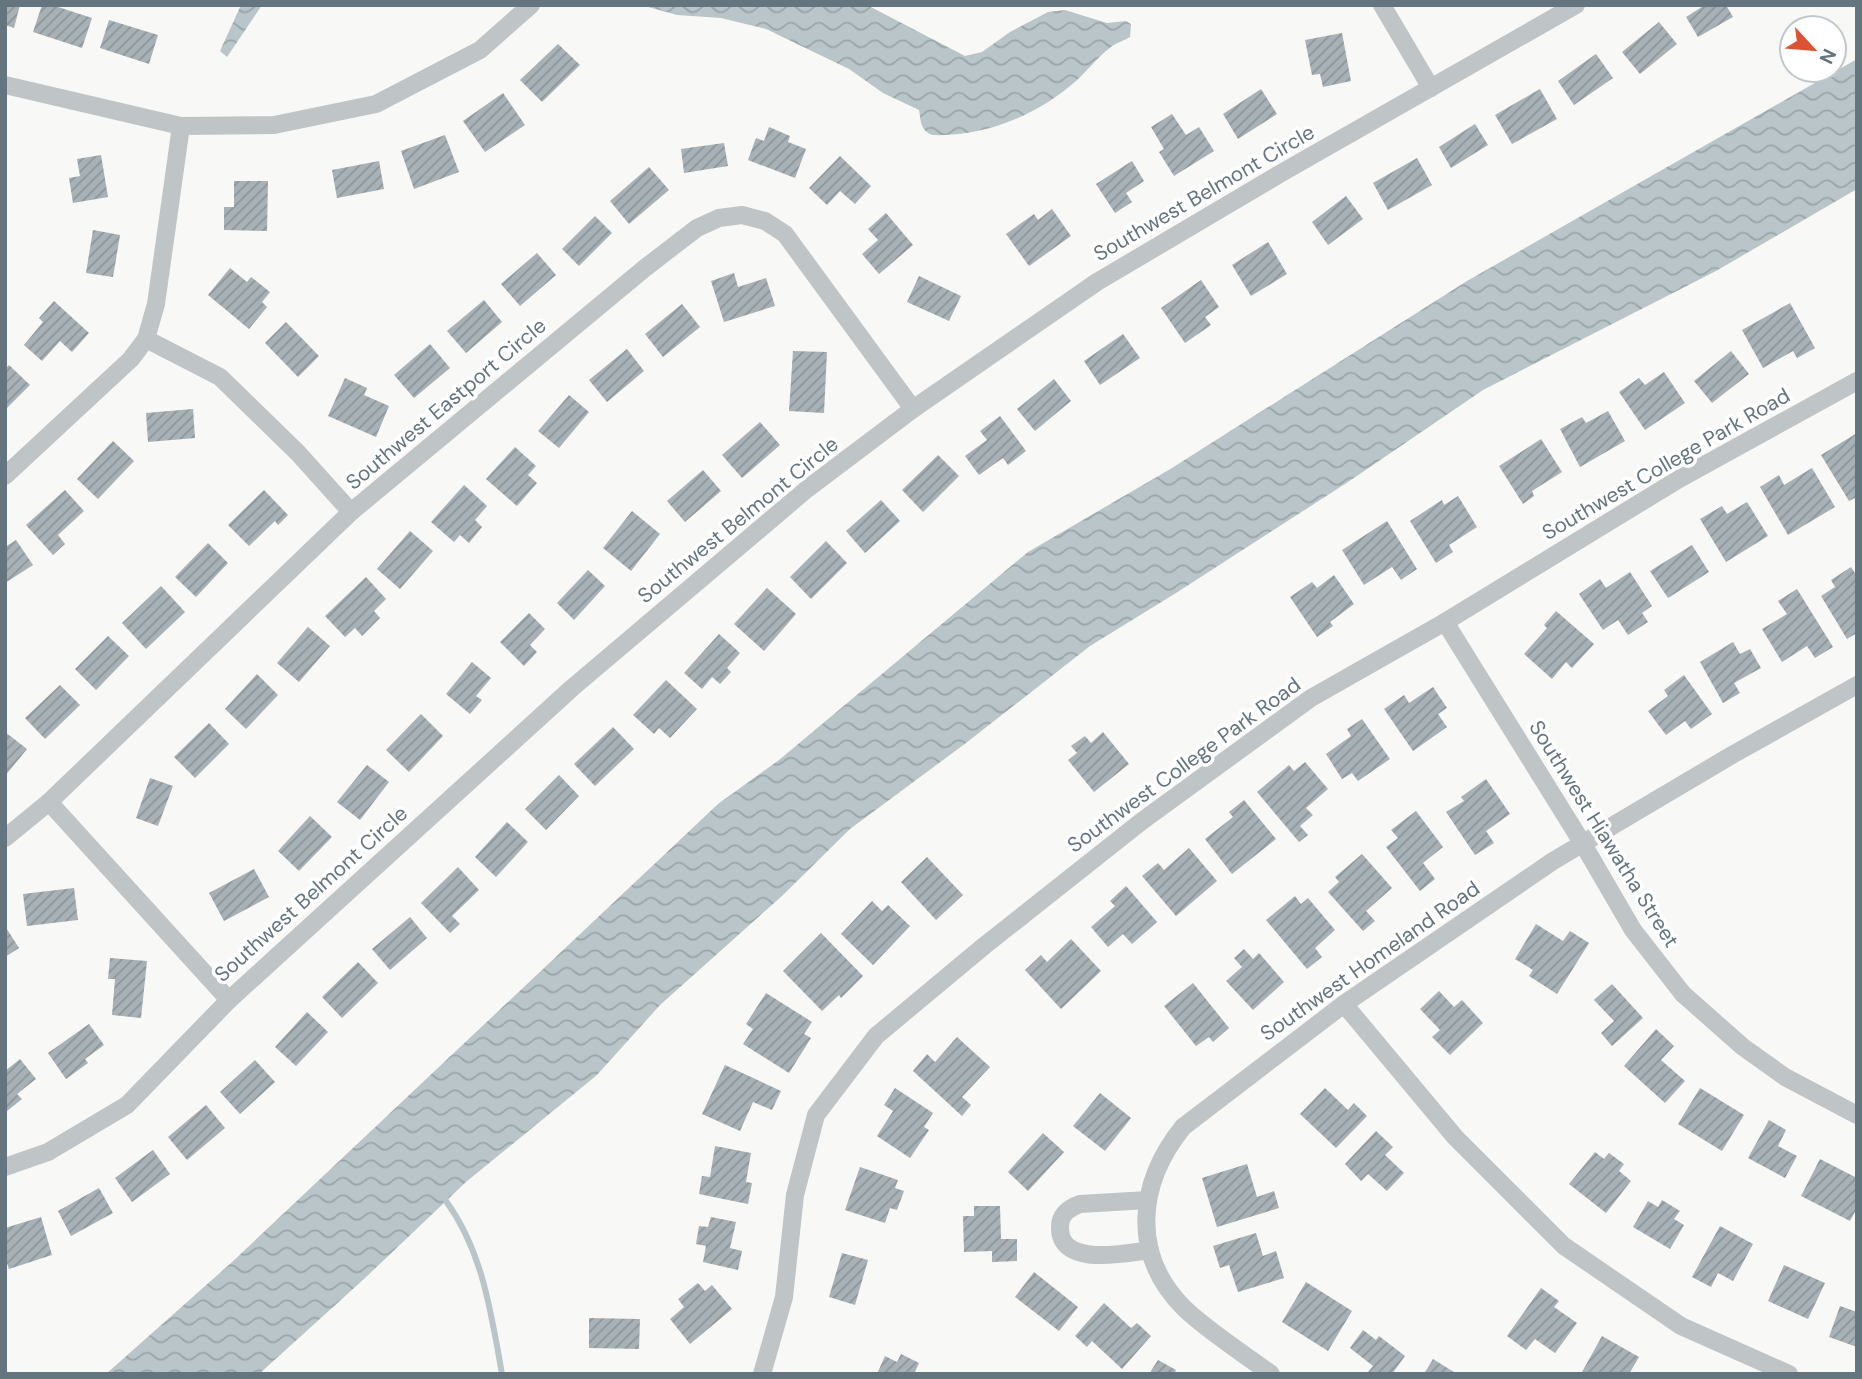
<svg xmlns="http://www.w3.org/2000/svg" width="1862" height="1379" font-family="'DM Sans',sans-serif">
	<defs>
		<pattern id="water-waves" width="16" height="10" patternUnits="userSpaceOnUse" patternTransform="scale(1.75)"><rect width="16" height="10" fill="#b9c5c9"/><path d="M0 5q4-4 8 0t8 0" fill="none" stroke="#9aa5a8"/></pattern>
		<pattern id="building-hatch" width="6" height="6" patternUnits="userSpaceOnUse" patternTransform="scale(1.75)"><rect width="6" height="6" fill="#a8b1b6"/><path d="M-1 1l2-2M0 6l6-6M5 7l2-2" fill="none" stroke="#8c9599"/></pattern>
	</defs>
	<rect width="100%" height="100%" fill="#f8f8f6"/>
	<g fill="url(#water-waves)">
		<path d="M241,5H262L227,57L220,51Z"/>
		<path d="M641,5H867L965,56L982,52L1010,32L1048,12L1065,10L1107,23L1126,21L1131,24L1130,37C1124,41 1117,42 1111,47C1099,56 1088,70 1076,81C1036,116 985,137 932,135C920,130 921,121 919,110L883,93L849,69L766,29L721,18L677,15Z"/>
		<path d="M1857,59V189L1716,271L1483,390L1348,482L1176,593L1090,646L966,743L850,829L782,896L660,1005L597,1075L466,1182L364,1279L259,1374H106L231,1263L718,804L779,760L1028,552L1172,468L1467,281Z"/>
	</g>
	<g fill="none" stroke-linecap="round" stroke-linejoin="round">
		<path stroke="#b9c5c9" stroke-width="6" d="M446,1201C483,1252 491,1313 502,1374"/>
	</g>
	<g fill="url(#building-hatch)">
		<path d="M5,5H20L14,28L5,25Z"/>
		<path d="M42,5H52L92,18L82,48L33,32Z"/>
		<path d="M1705,5H1726L1733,17L1698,37L1686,17Z"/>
		<path d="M109,20L158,35L149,64L100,48Z"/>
		<path d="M1659,22L1677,44L1640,74L1622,52Z"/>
		<path d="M1342,33L1351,81L1323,87L1320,74L1312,75L1305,40Z"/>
		<path d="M558,44L580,65L542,102L520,80Z"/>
		<path d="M1596,54L1613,78L1574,105L1558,81Z"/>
		<path d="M1261,89L1277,114L1238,139L1223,114Z"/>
		<path d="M1540,89L1557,119L1512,144L1495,115Z"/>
		<path d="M503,93L525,125L485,152L463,121Z"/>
		<path d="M1172,114L1186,135L1199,127L1214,151L1174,176L1159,152L1164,149L1151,127Z"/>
		<path d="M1475,124L1488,145L1451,168L1439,147Z"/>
		<path d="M769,127L790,136L788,142L806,149L795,178L748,160L756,138L764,141Z"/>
		<path d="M445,135L459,172L414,189L401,151Z"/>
		<path d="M724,143L728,166L684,173L681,149Z"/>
		<path d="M101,155L108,197L73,203L69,178L80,176L77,159Z"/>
		<path d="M840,156L871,186L855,204L840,191L827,205L809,188Z"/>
		<path d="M1417,158L1432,185L1388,210L1373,183Z"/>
		<path d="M379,161L384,189L337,198L332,170Z"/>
		<path d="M1132,161L1144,181L1126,193L1132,202L1115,213L1096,184Z"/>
		<path d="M649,167L669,190L629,224L610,201Z"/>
		<path d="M234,181H268L267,231L224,230V207H234Z"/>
		<path d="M1346,196L1363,219L1328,245L1312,222Z"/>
		<path d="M1052,209L1071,236L1029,266L1006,234L1034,214L1038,220Z"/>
		<path d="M886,213L913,245L879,274L862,254L878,240L868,229Z"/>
		<path d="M595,216L612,233L579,266L562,249Z"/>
		<path d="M93,230L120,235L113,277L86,273Z"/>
		<path d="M1268,242L1287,274L1251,296L1232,265Z"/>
		<path d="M537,253L556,275L520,306L501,284Z"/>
		<path d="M230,268L247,282L251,277L270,292L262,302L267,307L249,329L208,295Z"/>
		<path d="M734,273L738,287L766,278L775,306L724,322L711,281Z"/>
		<path d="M919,276L961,296L949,321L907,302Z"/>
		<path d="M1201,280L1219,307L1205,317L1211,325L1185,343L1161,308Z"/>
		<path d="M484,300L502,322L466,353L447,331Z"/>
		<path d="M54,301L89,333L72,352L60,341L42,361L24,345L43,322L39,318Z"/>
		<path d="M1790,303L1815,348L1797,358L1793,351L1763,368L1742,330Z"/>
		<path d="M682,304L700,327L663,357L645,334Z"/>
		<path d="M286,322L319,356L298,377L265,343Z"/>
		<path d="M1123,334L1140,358L1100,385L1084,361Z"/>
		<path d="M430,344L450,368L414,398L394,375Z"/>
		<path d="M627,349L644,371L607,402L589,380Z"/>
		<path d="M793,351L827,352L824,413L789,411Z"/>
		<path d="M1731,351L1749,374L1712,403L1694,381Z"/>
		<path d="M9,365L30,385L5,410V369Z"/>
		<path d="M1664,372L1685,403L1645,430L1619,392L1639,378L1645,385Z"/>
		<path d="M345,378L367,388L364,395L389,406L376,437L328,416Z"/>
		<path d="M1054,379L1071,401L1035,431L1017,409Z"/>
		<path d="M569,395L589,412L559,448L538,431Z"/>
		<path d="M193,409L195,438L148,442L146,413Z"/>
		<path d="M1608,411L1625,441L1580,467L1560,429L1582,417L1586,423Z"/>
		<path d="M1000,416L1026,451L1008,465L1003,458L979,475L965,456L987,440L980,431Z"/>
		<path d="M760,422L780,445L742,478L722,455Z"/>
		<path d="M1857,433V497L1849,501L1821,455Z"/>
		<path d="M1541,439L1562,472L1532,491L1534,496L1523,504L1499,466Z"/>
		<path d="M113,441L134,461L98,499L77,479Z"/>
		<path d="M515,447L536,466L528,475L537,483L517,506L486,479Z"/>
		<path d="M938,455L959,476L923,512L902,490Z"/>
		<path d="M1812,468L1835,507L1788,535L1760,487L1779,475L1784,485Z"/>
		<path d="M703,470L721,491L685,522L667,501Z"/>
		<path d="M464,485L487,506L475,520L482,527L469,543L460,535L454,542L431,522Z"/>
		<path d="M65,490L84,511L58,535L65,544L53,555L26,525Z"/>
		<path d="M264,490L288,515L278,525L275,521L249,546L228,525Z"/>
		<path d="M1458,496L1477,527L1449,545L1453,552L1436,563L1410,521L1442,500L1444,505Z"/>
		<path d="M881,500L900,521L865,553L846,531Z"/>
		<path d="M1747,502L1768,536L1726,562L1700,519L1722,506L1727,514Z"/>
		<path d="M632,511L660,534L631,571L603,548Z"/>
		<path d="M1387,521L1417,569L1401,580L1392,567L1364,585L1342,550Z"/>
		<path d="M410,531L433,551L400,589L377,569Z"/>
		<path d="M16,540L33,565L5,583V547Z"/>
		<path d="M826,541L847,563L811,599L790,577Z"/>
		<path d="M208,543L228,563L196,597L175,577Z"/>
		<path d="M1692,545L1709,572L1668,598L1650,571Z"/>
		<path d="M1851,567L1857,576V633L1847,639L1821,596L1835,587L1831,580Z"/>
		<path d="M588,570L605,586L574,620L557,603Z"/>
		<path d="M1630,572L1652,606L1642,613L1648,622L1628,635L1618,620L1603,630L1579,594L1600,579L1606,588Z"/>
		<path d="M1334,575L1354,604L1330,622L1333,626L1317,637L1290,597L1312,582L1317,588Z"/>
		<path d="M366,577L386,599L374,611L380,618L362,636L355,628L345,637L325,616Z"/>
		<path d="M161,586L185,612L146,649L122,623Z"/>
		<path d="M767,588L796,614L764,651L734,624Z"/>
		<path d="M1797,589L1833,647L1815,658L1807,646L1782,662L1762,629L1787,614L1778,601Z"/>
		<path d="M1556,611L1594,644L1572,668L1566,662L1552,679L1524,654L1547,628L1544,625Z"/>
		<path d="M529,613L545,629L530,645L537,652L524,666L500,642Z"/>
		<path d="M308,627L330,646L299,682L277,663Z"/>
		<path d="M719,634L740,653L727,668L731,672L720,684L712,677L702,689L684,673Z"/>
		<path d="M108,636L129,656L96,690L75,669Z"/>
		<path d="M1733,642L1740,654L1750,649L1761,668L1734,683L1740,693L1723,703L1700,662Z"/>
		<path d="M472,662L491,678L476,696L482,700L470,714L446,694Z"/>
		<path d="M257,674L278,695L246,729L225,709Z"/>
		<path d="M1684,675L1712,714L1691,729L1685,721L1666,735L1648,711L1668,696L1664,690Z"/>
		<path d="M666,680L697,709L670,738L659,728L654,734L633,715Z"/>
		<path d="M60,685L80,705L45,739L25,718Z"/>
		<path d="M1433,687L1447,708L1438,714L1447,727L1413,751L1384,709L1404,695L1409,703Z"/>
		<path d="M421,714L443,736L409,772L386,750Z"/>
		<path d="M1362,719L1390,759L1358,781L1352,773L1342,779L1326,754L1351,736L1347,729Z"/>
		<path d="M209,723L229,744L195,778L174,757Z"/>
		<path d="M613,727L634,749L595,786L574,764Z"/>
		<path d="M5,732L27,749L5,776Z"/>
		<path d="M1103,732L1129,764L1094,792L1068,760L1077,753L1071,746L1085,736L1091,743Z"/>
		<path d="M1305,762L1328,789L1306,808L1313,815L1300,826L1308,835L1299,842L1257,792L1289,765L1294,771Z"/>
		<path d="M367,765L389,782L360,820L337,802Z"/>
		<path d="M559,775L579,796L546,830L525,809Z"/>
		<path d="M150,778L173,786L158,826L136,818Z"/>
		<path d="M1486,779L1510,814L1486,831L1494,843L1475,855L1446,812L1464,801L1461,797Z"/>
		<path d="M1244,800L1276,839L1232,874L1205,839L1233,817L1229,812Z"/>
		<path d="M1416,811L1443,847L1423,863L1435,879L1420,891L1386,847L1398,838L1391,830Z"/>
		<path d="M310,816L332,837L299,871L278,851Z"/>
		<path d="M507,822L528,842L496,877L475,857Z"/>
		<path d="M1189,848L1217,881L1176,916L1142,876L1158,863L1164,870Z"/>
		<path d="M1362,854L1392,888L1366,911L1375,921L1363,931L1328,892L1339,882L1335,877Z"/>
		<path d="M927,857L963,895L936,920L901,882Z"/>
		<path d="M458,867L479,890L452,916L460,924L450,933L421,903Z"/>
		<path d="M254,869L269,897L224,921L209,893Z"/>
		<path d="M1126,886L1157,922L1132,944L1123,934L1108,947L1091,927L1115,906L1110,901Z"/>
		<path d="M74,888L78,920L27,926L23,894Z"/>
		<path d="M1295,896L1301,904L1308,898L1335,930L1315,948L1322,957L1307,969L1266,920Z"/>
		<path d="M872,901L882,911L888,905L910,926L873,965L841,934Z"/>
		<path d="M410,917L427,938L390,970L372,949Z"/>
		<path d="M1536,924L1563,941L1570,931L1589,943L1557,994L1529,976L1533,970L1515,959Z"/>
		<path d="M5,926L19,948L5,957Z"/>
		<path d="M821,933L863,976L841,998L839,995L822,1011L783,971Z"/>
		<path d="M1071,939L1101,971L1061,1009L1025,970L1041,955L1047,962Z"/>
		<path d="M1244,949L1253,959L1259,953L1284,982L1253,1010L1226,981L1242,967L1234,958Z"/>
		<path d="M110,958L147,961L141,1018L112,1015L115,979H108Z"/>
		<path d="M358,962L378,983L342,1018L322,997Z"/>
		<path d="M1193,983L1229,1028L1213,1042L1209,1037L1196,1046L1164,1006Z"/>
		<path d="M1612,984L1643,1018L1612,1046L1601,1033L1614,1021L1594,1000Z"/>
		<path d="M1439,991L1454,1007L1462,1000L1483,1023L1450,1055L1432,1037L1440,1030L1420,1009Z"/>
		<path d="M766,993L812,1022L804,1034L811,1038L789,1073L743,1044L753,1029L746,1024Z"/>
		<path d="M307,1012L328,1032L296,1066L275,1047Z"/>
		<path d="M89,1024L104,1045L85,1059L88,1063L66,1079L48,1053Z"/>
		<path d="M1656,1029L1674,1046L1661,1060L1685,1081L1665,1103L1624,1066Z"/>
		<path d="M957,1037L990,1067L962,1097L971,1105L962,1116L913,1071L927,1054L935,1062Z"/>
		<path d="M20,1059L36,1079L17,1094L22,1099L7,1111L5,1108V1071Z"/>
		<path d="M255,1060L275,1082L240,1114L220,1092Z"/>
		<path d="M725,1065L781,1091L772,1110L753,1102L740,1131L702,1114Z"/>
		<path d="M895,1088L933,1113L924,1127L929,1130L910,1158L877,1136L893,1111L884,1105Z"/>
		<path d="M1325,1088L1348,1110L1354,1103L1367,1116L1336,1148L1300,1114Z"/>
		<path d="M1700,1088L1744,1115L1722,1151L1678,1124Z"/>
		<path d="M1100,1093L1131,1118L1105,1151L1073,1126Z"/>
		<path d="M206,1105L225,1128L187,1160L168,1137Z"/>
		<path d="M1769,1120L1786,1130L1778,1146L1797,1156L1785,1178L1748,1158Z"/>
		<path d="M1376,1131L1393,1147L1385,1155L1404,1173L1387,1191L1368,1174L1361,1181L1345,1164Z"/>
		<path d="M1043,1133L1064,1152L1028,1191L1008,1172Z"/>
		<path d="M715,1146L751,1153L746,1182L752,1183L748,1204L699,1194L702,1176L710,1177Z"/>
		<path d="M153,1150L170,1174L132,1202L115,1178Z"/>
		<path d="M1595,1152L1604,1159L1609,1153L1624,1164L1619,1171L1631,1181L1606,1213L1569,1184Z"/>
		<path d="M1820,1159L1857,1178V1208L1850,1221L1801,1196Z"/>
		<path d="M1247,1164L1257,1197L1274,1191L1279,1208L1217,1227L1202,1178Z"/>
		<path d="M860,1167L898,1180L895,1188L904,1191L897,1210L890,1208L885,1223L845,1210Z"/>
		<path d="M99,1188L113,1213L71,1236L58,1211Z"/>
		<path d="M1662,1200L1680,1211L1674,1219L1684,1225L1670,1249L1633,1227L1648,1201L1658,1207Z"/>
		<path d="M974,1206H1000L1001,1239H1017V1261L992,1262V1251L964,1252L963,1216H974Z"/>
		<path d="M41,1217L52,1255L9,1269L5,1258V1228Z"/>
		<path d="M711,1217L736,1222L730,1248L742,1251L738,1270L703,1262L706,1246L696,1244L699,1226L708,1227Z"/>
		<path d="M1720,1226L1753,1244L1733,1281L1718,1273L1711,1287L1692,1277Z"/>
		<path d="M1256,1233L1263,1256L1276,1251L1284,1278L1238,1292L1229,1265L1220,1268L1213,1246Z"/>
		<path d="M842,1253L868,1260L855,1305L829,1297Z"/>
		<path d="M1784,1265L1825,1283L1808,1319L1768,1301Z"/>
		<path d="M1034,1272L1078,1307L1059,1331L1015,1297Z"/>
		<path d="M1306,1282L1352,1311L1328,1351L1282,1322Z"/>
		<path d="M698,1283L705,1291L712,1285L732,1309L690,1344L670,1319L684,1307L678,1299Z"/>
		<path d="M1541,1288L1559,1301L1554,1307L1577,1323L1555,1353L1535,1339L1526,1350L1507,1336Z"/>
		<path d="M1104,1303L1131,1328L1137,1323L1151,1336L1122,1369L1092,1341L1087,1347L1075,1336Z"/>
		<path d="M1840,1306L1857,1312V1347L1829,1337Z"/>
		<path d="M589,1318L640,1319L639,1349L589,1348Z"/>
		<path d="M1363,1330L1376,1340L1379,1336L1405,1356L1392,1374H1371L1368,1372L1373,1366L1350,1348Z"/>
		<path d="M1602,1336L1639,1357L1629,1374L1582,1372Z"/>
		<path d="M901,1354L919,1363L915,1372L920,1374H877L885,1356L897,1362Z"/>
		<path d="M1433,1359L1457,1374H1424Z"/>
		<path d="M1158,1360L1176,1370L1174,1374H1149Z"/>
	</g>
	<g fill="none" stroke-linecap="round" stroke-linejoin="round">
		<g stroke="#bfc4c7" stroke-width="18">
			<path d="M1382,5L1431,88"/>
			<path d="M5,85L181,126L274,125L376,104L480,50L531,5"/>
			<path d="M146,339L220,377L298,453L351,512"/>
			<path d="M5,476L131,359L146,339L156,304L181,126"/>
			<path d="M1445,622L1583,844L1633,930L1683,994L1743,1047L1785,1077L1857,1115"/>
			<path d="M49,802L229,1000"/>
			<path d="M5,838L49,802L351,512L645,268L697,228L719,218L742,215L765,221L785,234L913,409"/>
			<path d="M1344,1004L1455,1137L1564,1246L1681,1326L1789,1374"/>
			<path d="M5,1167L48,1152L127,1105L229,1000L572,688L807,489L913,409L1097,282L1283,172L1576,5"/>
			<path d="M1148,1200L1080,1204C1069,1208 1060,1214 1060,1227C1059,1268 1126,1253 1150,1250"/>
			<path d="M762,1374L784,1297L795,1195L816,1115L876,1036L984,946L1142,821L1311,698L1445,622L1679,479L1857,381"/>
			<path d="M1271,1374C1243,1353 1209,1332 1184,1308C1130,1254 1138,1183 1183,1127L1344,1004L1553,861L1732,755L1857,685"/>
		</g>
	</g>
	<g text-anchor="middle" stroke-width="7" stroke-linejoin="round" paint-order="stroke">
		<g font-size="21" fill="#64757f" stroke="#fff">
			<text transform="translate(1204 193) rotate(-30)" y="7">Southwest Belmont Circle</text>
			<text transform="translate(446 404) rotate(-40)" y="7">Southwest Eastport Circle</text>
			<text transform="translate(1666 464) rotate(-30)" y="7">Southwest College Park Road</text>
			<text transform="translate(738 520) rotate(-39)" y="7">Southwest Belmont Circle</text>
			<text transform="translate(1184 765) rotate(-36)" y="7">Southwest College Park Road</text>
			<text transform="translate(1604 834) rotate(58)" y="7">Southwest Hiawatha Street</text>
			<text transform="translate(311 894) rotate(-42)" y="7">Southwest Belmont Circle</text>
			<text transform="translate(1370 961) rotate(-35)" y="7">Southwest Homeland Road</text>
		</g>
	</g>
	<rect width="1862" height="1379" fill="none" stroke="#64757f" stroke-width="14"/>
	<g transform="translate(1813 49) rotate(116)"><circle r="33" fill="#ffffff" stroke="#c1c8cc" stroke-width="2"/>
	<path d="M0-5L12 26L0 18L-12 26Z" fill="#dc5232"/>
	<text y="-10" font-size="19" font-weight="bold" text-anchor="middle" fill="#64757f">N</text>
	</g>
</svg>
